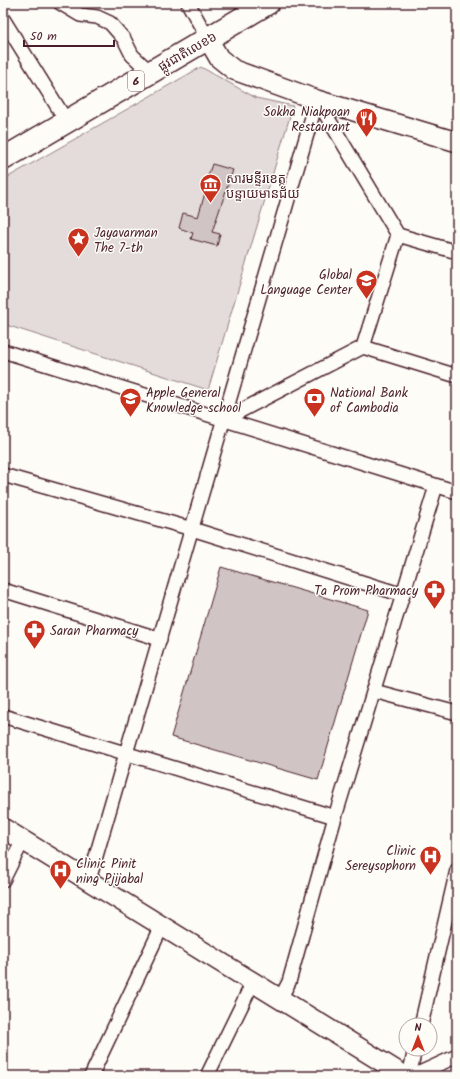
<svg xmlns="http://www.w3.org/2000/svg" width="460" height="1079" font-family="Kalam,'Noto Sans Khmer',sans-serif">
	<rect width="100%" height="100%" fill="#fdfcf7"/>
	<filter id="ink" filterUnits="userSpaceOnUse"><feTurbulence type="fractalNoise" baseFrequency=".025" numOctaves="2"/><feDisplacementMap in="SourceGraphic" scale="8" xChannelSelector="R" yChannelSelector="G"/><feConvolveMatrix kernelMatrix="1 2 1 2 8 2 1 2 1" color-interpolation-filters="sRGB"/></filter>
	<g filter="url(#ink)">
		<path fill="#e3dcda" stroke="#967e82" d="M201,67L256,98L293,106L208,390L3,324V180Z"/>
		<g fill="#d0c5c4" stroke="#4a1f2b">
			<path d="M212,164L233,170L212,232L220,234L217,246L191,239L193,233L179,228L183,213L198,217L210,176H208Z"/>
			<path d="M221,567L368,610L318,780L171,737Z"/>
		</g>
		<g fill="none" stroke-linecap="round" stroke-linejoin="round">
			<defs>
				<g id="street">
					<path d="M60,3L80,15L97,17L110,23L124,39L132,55L150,72"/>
					<path d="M188,3L208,39"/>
					<path d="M3,19L67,122"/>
					<path d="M317,100L398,235L457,252"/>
					<path d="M363,347L398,235"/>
					<path d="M3,351L457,492"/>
					<path d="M225,419L363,347L457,376"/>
					<path d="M3,475L192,529L403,595"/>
					<path d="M3,590L160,639"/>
					<path d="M374,691L457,713"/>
					<path d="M3,716L335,817"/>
					<path d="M3,880L23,840"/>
					<path d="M89,880L317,100"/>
					<path d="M280,999L289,982L335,817L436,486"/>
					<path d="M421,1025L457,870"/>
					<path d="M91,1076L162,926"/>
					<path d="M207,1076L253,982"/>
					<path d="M409,1076L415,1049"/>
					<path d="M413,1076L457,1056"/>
				</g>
				<g id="secondary">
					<path d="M208,39L219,58L234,70L317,100L457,142"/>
					<path d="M3,828L405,1076"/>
				</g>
				<path id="highway" d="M3,159L268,3"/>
			</defs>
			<use href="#street" stroke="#4a1f2b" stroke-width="16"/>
			<use href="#secondary" stroke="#4a1f2b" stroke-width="22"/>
			<use href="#highway" stroke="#4a1f2b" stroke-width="25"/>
			<use href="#street" stroke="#fdfcf7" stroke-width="13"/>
			<use href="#secondary" stroke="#fdfcf7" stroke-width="19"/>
			<use href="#highway" stroke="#fdfcf7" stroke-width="22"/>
		</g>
	</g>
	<defs>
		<symbol id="restaurant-pin" viewBox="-11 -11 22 30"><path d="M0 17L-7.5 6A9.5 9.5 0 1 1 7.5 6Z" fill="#c8321e" stroke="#fdfcf7"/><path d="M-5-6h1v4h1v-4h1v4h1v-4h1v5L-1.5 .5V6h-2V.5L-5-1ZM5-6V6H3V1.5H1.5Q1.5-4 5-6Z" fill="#fff"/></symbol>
		<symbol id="museum-pin" viewBox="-11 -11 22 30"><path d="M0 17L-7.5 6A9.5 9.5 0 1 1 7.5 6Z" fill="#c8321e" stroke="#fdfcf7"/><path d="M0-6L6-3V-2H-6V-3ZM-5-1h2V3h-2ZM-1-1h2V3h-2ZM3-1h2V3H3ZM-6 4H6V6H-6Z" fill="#fff"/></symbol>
		<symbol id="sight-pin" viewBox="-11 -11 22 30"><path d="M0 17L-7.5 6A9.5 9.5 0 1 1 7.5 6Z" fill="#c8321e" stroke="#fdfcf7"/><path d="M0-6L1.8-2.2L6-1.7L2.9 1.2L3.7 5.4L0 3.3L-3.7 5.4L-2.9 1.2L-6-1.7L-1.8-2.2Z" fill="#fff"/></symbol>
		<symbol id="school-pin" viewBox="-11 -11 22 30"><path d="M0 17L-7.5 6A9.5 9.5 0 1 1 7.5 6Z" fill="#c8321e" stroke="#fdfcf7"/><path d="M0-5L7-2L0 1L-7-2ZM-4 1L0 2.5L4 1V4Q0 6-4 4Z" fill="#fff"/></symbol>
		<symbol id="bank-pin" viewBox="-11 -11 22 30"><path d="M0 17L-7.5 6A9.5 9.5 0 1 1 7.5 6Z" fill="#c8321e" stroke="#fdfcf7"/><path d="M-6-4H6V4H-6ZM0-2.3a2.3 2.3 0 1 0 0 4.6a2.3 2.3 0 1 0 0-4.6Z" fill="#fff"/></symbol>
		<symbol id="pharmacy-pin" viewBox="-11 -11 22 30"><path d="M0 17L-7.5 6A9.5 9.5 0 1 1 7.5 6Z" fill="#c8321e" stroke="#fdfcf7"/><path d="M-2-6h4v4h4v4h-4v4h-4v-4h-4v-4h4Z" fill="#fff"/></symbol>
		<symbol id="hospital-pin" viewBox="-11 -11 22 30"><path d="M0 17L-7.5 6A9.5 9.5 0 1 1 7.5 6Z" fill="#c8321e" stroke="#fdfcf7"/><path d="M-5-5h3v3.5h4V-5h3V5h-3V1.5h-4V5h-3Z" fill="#fff"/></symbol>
	</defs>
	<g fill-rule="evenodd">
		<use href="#restaurant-pin" x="354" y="106" width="25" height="34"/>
		<use href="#museum-pin" x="198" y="172" width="25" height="34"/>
		<use href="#sight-pin" x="66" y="226" width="25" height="34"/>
		<use href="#school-pin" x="354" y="268" width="25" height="34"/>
		<use href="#school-pin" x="118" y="386" width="25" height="34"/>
		<use href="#bank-pin" x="302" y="386" width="25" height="34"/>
		<use href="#pharmacy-pin" x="422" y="578" width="25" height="34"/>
		<use href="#pharmacy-pin" x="22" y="618" width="25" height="34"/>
		<use href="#hospital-pin" x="418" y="844" width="25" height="34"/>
		<use href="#hospital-pin" x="48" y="858" width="25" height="34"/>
	</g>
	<g text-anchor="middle" stroke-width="3" stroke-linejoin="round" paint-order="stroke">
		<rect fill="#fdfcf7" stroke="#806168" stroke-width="1" x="128" y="71" width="16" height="20" rx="3"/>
		<g font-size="12" font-weight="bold" fill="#4a1f2b">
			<text x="136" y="85">6</text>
		</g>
		<g font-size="13" fill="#4a1f2b" stroke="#fdfcf7">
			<text transform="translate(187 51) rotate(-30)" y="5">ផ្លូវជាតិលេខ៦</text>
		</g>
		<g font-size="13" fill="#4a1f2b" stroke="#fdfcf7" text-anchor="start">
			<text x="350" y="116" text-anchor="end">Sokha Niakpoan<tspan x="350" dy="15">Restaurant</tspan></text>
			<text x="226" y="183">សារមន្ទីរខេត្ត<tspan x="226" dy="15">បន្ទាយមានជ័យ</tspan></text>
			<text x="94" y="237">Jayavarman<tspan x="94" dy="15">The 7-th</tspan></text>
			<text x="352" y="279" text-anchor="end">Global<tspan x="352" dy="15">Language Center</tspan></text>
			<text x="146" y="397">Apple General<tspan x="146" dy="15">Knowledge school</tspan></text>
			<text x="330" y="397">National Bank<tspan x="330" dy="15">of Cambodia</tspan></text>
			<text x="418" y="595" text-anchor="end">Ta Prom Pharmacy</text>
			<text x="50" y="635">Saran Pharmacy</text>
			<text x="416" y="855" text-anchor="end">Clinic<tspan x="416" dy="15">Sereysophorn</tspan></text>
			<text x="76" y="868">Clinic Pinit<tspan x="76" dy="15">ning Pjijabal</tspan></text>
		</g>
	</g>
	<rect width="460" height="1079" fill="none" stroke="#fdfcf7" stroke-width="16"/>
	<rect x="8" y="8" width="444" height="1063" fill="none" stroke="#4a1f2b" stroke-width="1.5" filter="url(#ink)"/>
	<g transform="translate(418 1037)"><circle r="19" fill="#fdfcf7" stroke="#b5a4a5"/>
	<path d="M0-3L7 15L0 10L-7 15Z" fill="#c8321e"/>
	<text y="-6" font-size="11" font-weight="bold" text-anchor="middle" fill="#4a1f2b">N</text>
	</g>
	<path d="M24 40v6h90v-6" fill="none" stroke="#4a1f2b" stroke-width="2"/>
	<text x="30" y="40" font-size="12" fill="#4a1f2b" stroke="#fdfcf7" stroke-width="3" paint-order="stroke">50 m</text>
</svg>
